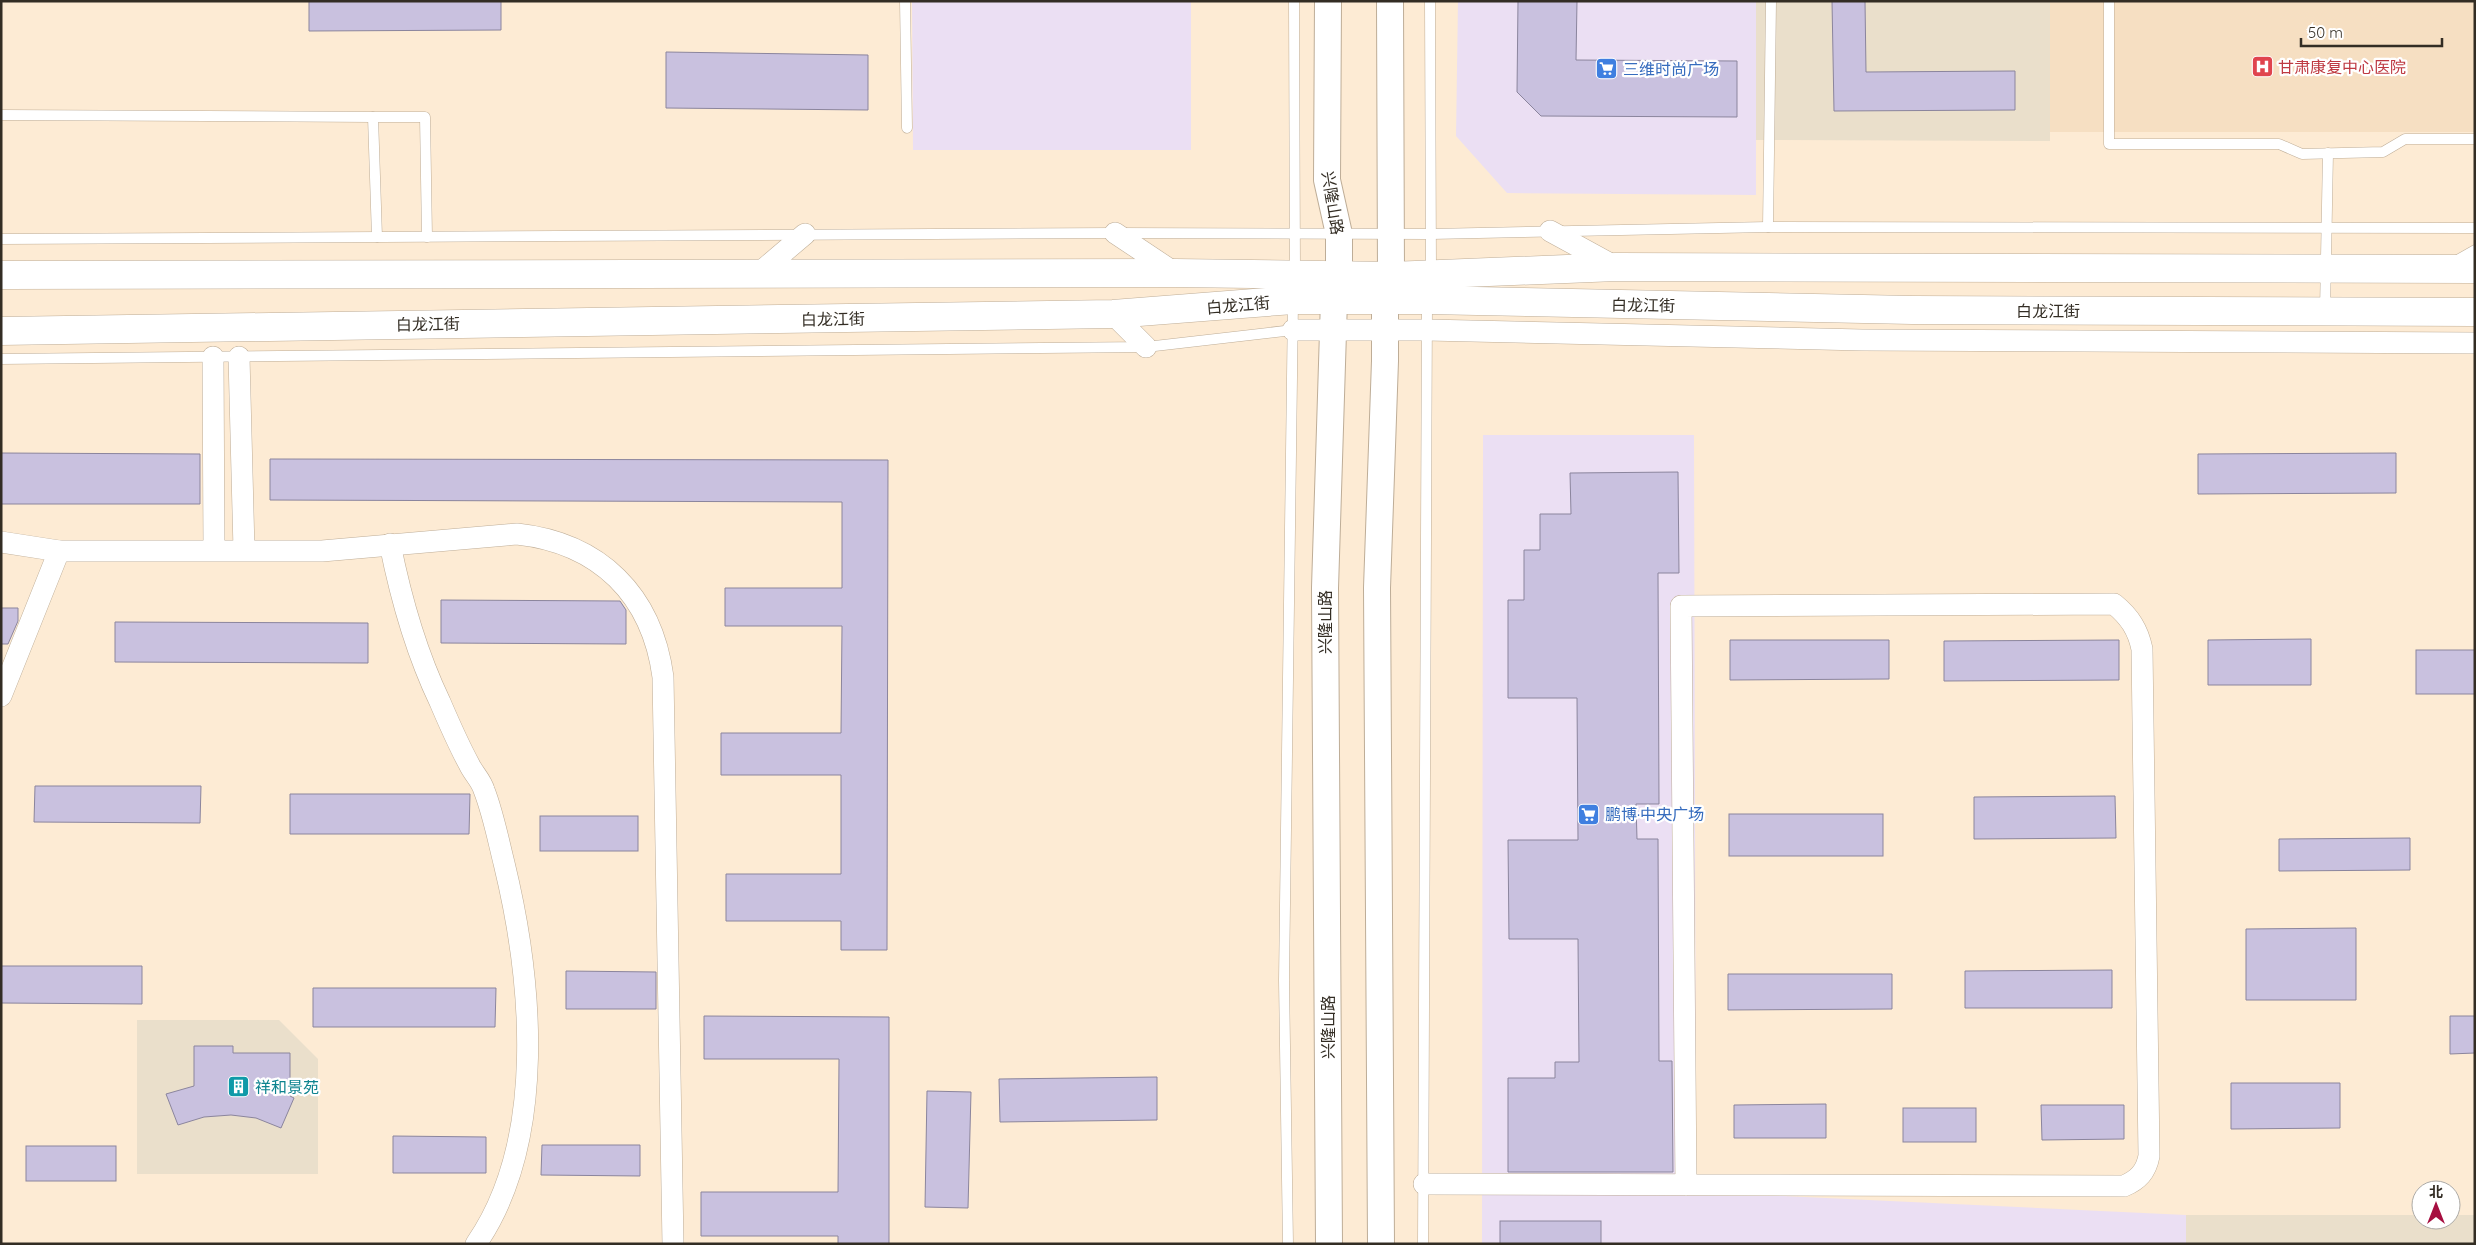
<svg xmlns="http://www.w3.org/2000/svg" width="2476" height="1245" font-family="Quicksand,'Noto Sans SC',sans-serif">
	<rect width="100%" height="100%" fill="#fdebd4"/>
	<g fill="#ebdff3">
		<path d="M912,1H1191V150H913Z"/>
		<path d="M1458,1H1756V195L1507,193L1456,136Z"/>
		<path d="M1483,435H1694L1696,1192L2186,1215V1244H1482Z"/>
	</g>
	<rect fill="#f6dfc2" x="2050" y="1" width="425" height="131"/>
	<g fill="#eadfcb">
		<path d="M1756,1H2050V141L1756,140Z"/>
		<path d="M137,1020H279L318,1059V1174H137Z"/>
		<path d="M2186,1215H2421V1220H2451V1215H2475V1244H2186Z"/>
	</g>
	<g fill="#c9c1df" stroke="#8b859d">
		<path d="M309,1H501V30L309,31Z"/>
		<path d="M1518,1H1577L1576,60L1737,61V117L1541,116L1517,92Z"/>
		<path d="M1832,1H1865L1866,72L2015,71V110L1834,111Z"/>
		<path d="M666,52L868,55V110L666,108Z"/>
		<path d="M1,453L200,454V504H1Z"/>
		<path d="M2396,453V493L2198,494V454Z"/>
		<path d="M270,459L888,460L887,950H841V921H726V874H841V775H721V733H841L842,626H725V588H842V502L270,500Z"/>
		<path d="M1678,472L1679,573H1658L1659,804H1636L1637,839H1658L1659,1061H1672L1673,1172H1508V1078H1555V1062H1579L1578,939H1509L1508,840H1578L1577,698H1508V600H1524V550H1540V514H1571L1570,473Z"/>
		<path d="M441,600L620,601L626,610V644L441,643Z"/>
		<path d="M1,608H18V621L8,644H1Z"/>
		<path d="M115,622L368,623V663L115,662Z"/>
		<path d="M2311,639V685H2208V640Z"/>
		<path d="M1730,640H1889V679L1730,680Z"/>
		<path d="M2119,640V680L1944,681V641Z"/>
		<rect x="2416" y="650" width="59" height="44"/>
		<path d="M35,786H201L200,823L34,822Z"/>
		<path d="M290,794H470L469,834H290Z"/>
		<path d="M2115,796L2116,838L1974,839V797Z"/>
		<rect x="1729" y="814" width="154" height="42"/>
		<rect x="540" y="816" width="98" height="35"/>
		<path d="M2410,838V870L2279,871V839Z"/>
		<path d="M2356,928V1000H2246V929Z"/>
		<path d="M1,966H142V1004L1,1003Z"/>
		<path d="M2112,970V1008H1965V971Z"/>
		<path d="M566,971L656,972V1009H566Z"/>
		<path d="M1728,974H1892V1009L1728,1010Z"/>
		<path d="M313,988H496L495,1027H313Z"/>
		<path d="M704,1016L889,1017V1244H838V1236H701V1192H838L839,1059H704Z"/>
		<path d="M2450,1016H2475V1053L2450,1054Z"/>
		<path d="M194,1046H233V1053H290V1096L294,1098L281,1128L256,1118L231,1115L204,1117L178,1125L166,1094L194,1086Z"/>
		<path d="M1157,1077V1120L1000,1122L999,1079Z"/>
		<path d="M2231,1083H2340V1128L2231,1129Z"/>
		<path d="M927,1091L971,1092L968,1208L925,1207Z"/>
		<path d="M1826,1104V1138H1734V1105Z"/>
		<path d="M2041,1105H2124V1139L2042,1140Z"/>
		<rect x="1903" y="1108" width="73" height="34"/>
		<path d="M393,1136L486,1137V1173H393Z"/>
		<path d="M542,1145H640V1176L541,1175Z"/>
		<rect x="26" y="1146" width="90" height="35"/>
		<rect x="1500" y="1221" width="101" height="23"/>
	</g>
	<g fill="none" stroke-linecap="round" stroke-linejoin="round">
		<defs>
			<g id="service">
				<path d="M905,1L907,128"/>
				<path d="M1294,1L1295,273"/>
				<path d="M1430,1L1431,273"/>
				<path d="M2109,1V144H2279L2302,154L2383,152L2405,139H2475"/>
				<path d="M1,115L373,117"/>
				<path d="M1768,227L1771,1"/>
				<path d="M377,237L373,117H425L427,237"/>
				<path d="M1,239L1115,233L1431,234L1768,227L2475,228"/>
				<path d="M2454,262L2475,250"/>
				<path d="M2325,311L2328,153"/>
				<path d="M1,359L1146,347L1293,330"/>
				<path d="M1288,1244L1284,980L1293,302"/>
				<path d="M1423,1244L1427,302"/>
			</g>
			<g id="minor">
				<path d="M1550,231L1616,267"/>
				<path d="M1115,233L1175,273"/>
				<path d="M758,274L805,234"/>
				<path d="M1113,314L1146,347"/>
				<path d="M1293,330H1427L1862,340L2475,343"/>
				<path d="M213,357L214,550"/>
				<path d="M239,357L244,550"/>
				<path d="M1,542L59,551H322L517,534C600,543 652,595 663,677L673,1244"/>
				<path d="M390,544C401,599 416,652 440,702C449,723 458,744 469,764C473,773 481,780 484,790C493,813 498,839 504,863C532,978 548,1140 476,1244"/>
				<path d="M1,696L59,551"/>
				<path d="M1424,1184L2124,1186C2138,1180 2146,1172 2149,1156L2142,649C2138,630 2130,617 2114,604L1681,606L1686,1185"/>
			</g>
			<g id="tertiary">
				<path d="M1328,1L1327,180L1339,234V276L1334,300L1325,588L1329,1244"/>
				<path d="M1381,1244L1377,588L1385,361V300L1391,276L1390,1"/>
			</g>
			<g id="secondary">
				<path d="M1,275L1175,273L1391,276L1616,267L2475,269"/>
				<path d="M1,331L1113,314L1293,300H1427L1912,310L2475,312"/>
			</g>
		</defs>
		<use href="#service" stroke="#bead97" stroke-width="11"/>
		<use href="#minor" stroke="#bead97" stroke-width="22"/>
		<use href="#tertiary" stroke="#bead97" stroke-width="28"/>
		<use href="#secondary" stroke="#bead97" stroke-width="29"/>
		<use href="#service" stroke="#fff" stroke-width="10"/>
		<use href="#minor" stroke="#fff" stroke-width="21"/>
		<use href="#tertiary" stroke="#fff" stroke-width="26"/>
		<use href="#secondary" stroke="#fff" stroke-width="28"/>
	</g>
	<defs>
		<symbol id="hospital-square" viewBox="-11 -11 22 22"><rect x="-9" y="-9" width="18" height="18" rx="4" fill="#e0444e" stroke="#fff"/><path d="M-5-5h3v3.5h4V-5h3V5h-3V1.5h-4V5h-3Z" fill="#fff"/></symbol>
		<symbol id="supermarket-square" viewBox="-11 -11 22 22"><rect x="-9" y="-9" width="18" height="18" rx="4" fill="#3f7fe0" stroke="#fff"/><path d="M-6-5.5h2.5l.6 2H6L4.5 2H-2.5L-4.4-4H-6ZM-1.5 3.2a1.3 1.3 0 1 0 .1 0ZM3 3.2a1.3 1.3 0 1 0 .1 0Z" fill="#fff"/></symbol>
		<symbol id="building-square" viewBox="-11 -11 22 22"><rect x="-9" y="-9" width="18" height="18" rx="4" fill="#0f9aa8" stroke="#fff"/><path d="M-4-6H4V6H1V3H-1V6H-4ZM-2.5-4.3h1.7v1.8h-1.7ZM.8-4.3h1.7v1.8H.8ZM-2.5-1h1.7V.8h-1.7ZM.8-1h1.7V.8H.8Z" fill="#fff"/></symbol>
	</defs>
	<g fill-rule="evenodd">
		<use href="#hospital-square" x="2250" y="54" width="25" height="25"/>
		<use href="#supermarket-square" x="1594" y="56" width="25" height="25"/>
		<use href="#supermarket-square" x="1576" y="802" width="25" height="25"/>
		<use href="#building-square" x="226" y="1074" width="25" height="25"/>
	</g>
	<g text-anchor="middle" stroke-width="4.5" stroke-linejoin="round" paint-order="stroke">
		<g font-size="16" fill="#be3a42" stroke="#fff" text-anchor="start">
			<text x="2278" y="73">甘肃康复中心医院</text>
		</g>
		<g font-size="16" fill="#366cbe" stroke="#fff" text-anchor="start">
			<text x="1623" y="75">三维时尚广场</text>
			<text x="1605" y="820">鹏博·中央广场</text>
		</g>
		<g font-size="16" fill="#332d24" stroke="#fff">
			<text transform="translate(1333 203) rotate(81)" y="6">兴隆山路</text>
			<text transform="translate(1238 305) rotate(-5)" y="6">白龙江街</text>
			<text transform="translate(1643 305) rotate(1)" y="6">白龙江街</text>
			<text x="2048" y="317">白龙江街</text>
			<text transform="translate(833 319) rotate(-1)" y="6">白龙江街</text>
			<text transform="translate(428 324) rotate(-1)" y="6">白龙江街</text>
			<text transform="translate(1325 622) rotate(-90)" y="6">兴隆山路</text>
			<text transform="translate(1328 1027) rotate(-90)" y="6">兴隆山路</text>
		</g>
		<g font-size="16" fill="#0d838f" stroke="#fff" text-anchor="start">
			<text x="255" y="1093">祥和景苑</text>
		</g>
	</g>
	<rect width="2476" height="1245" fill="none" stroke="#332d24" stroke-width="5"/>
	<g transform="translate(2436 1205)"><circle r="24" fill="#ffffff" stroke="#adaba7"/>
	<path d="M0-4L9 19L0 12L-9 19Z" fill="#a60e40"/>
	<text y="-8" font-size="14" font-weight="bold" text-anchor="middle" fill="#332d24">北</text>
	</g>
	<path d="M2301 38v8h141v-8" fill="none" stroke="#332d24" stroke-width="2.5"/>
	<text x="2308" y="38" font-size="15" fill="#332d24" stroke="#ffffff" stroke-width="4" paint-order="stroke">50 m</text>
</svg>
